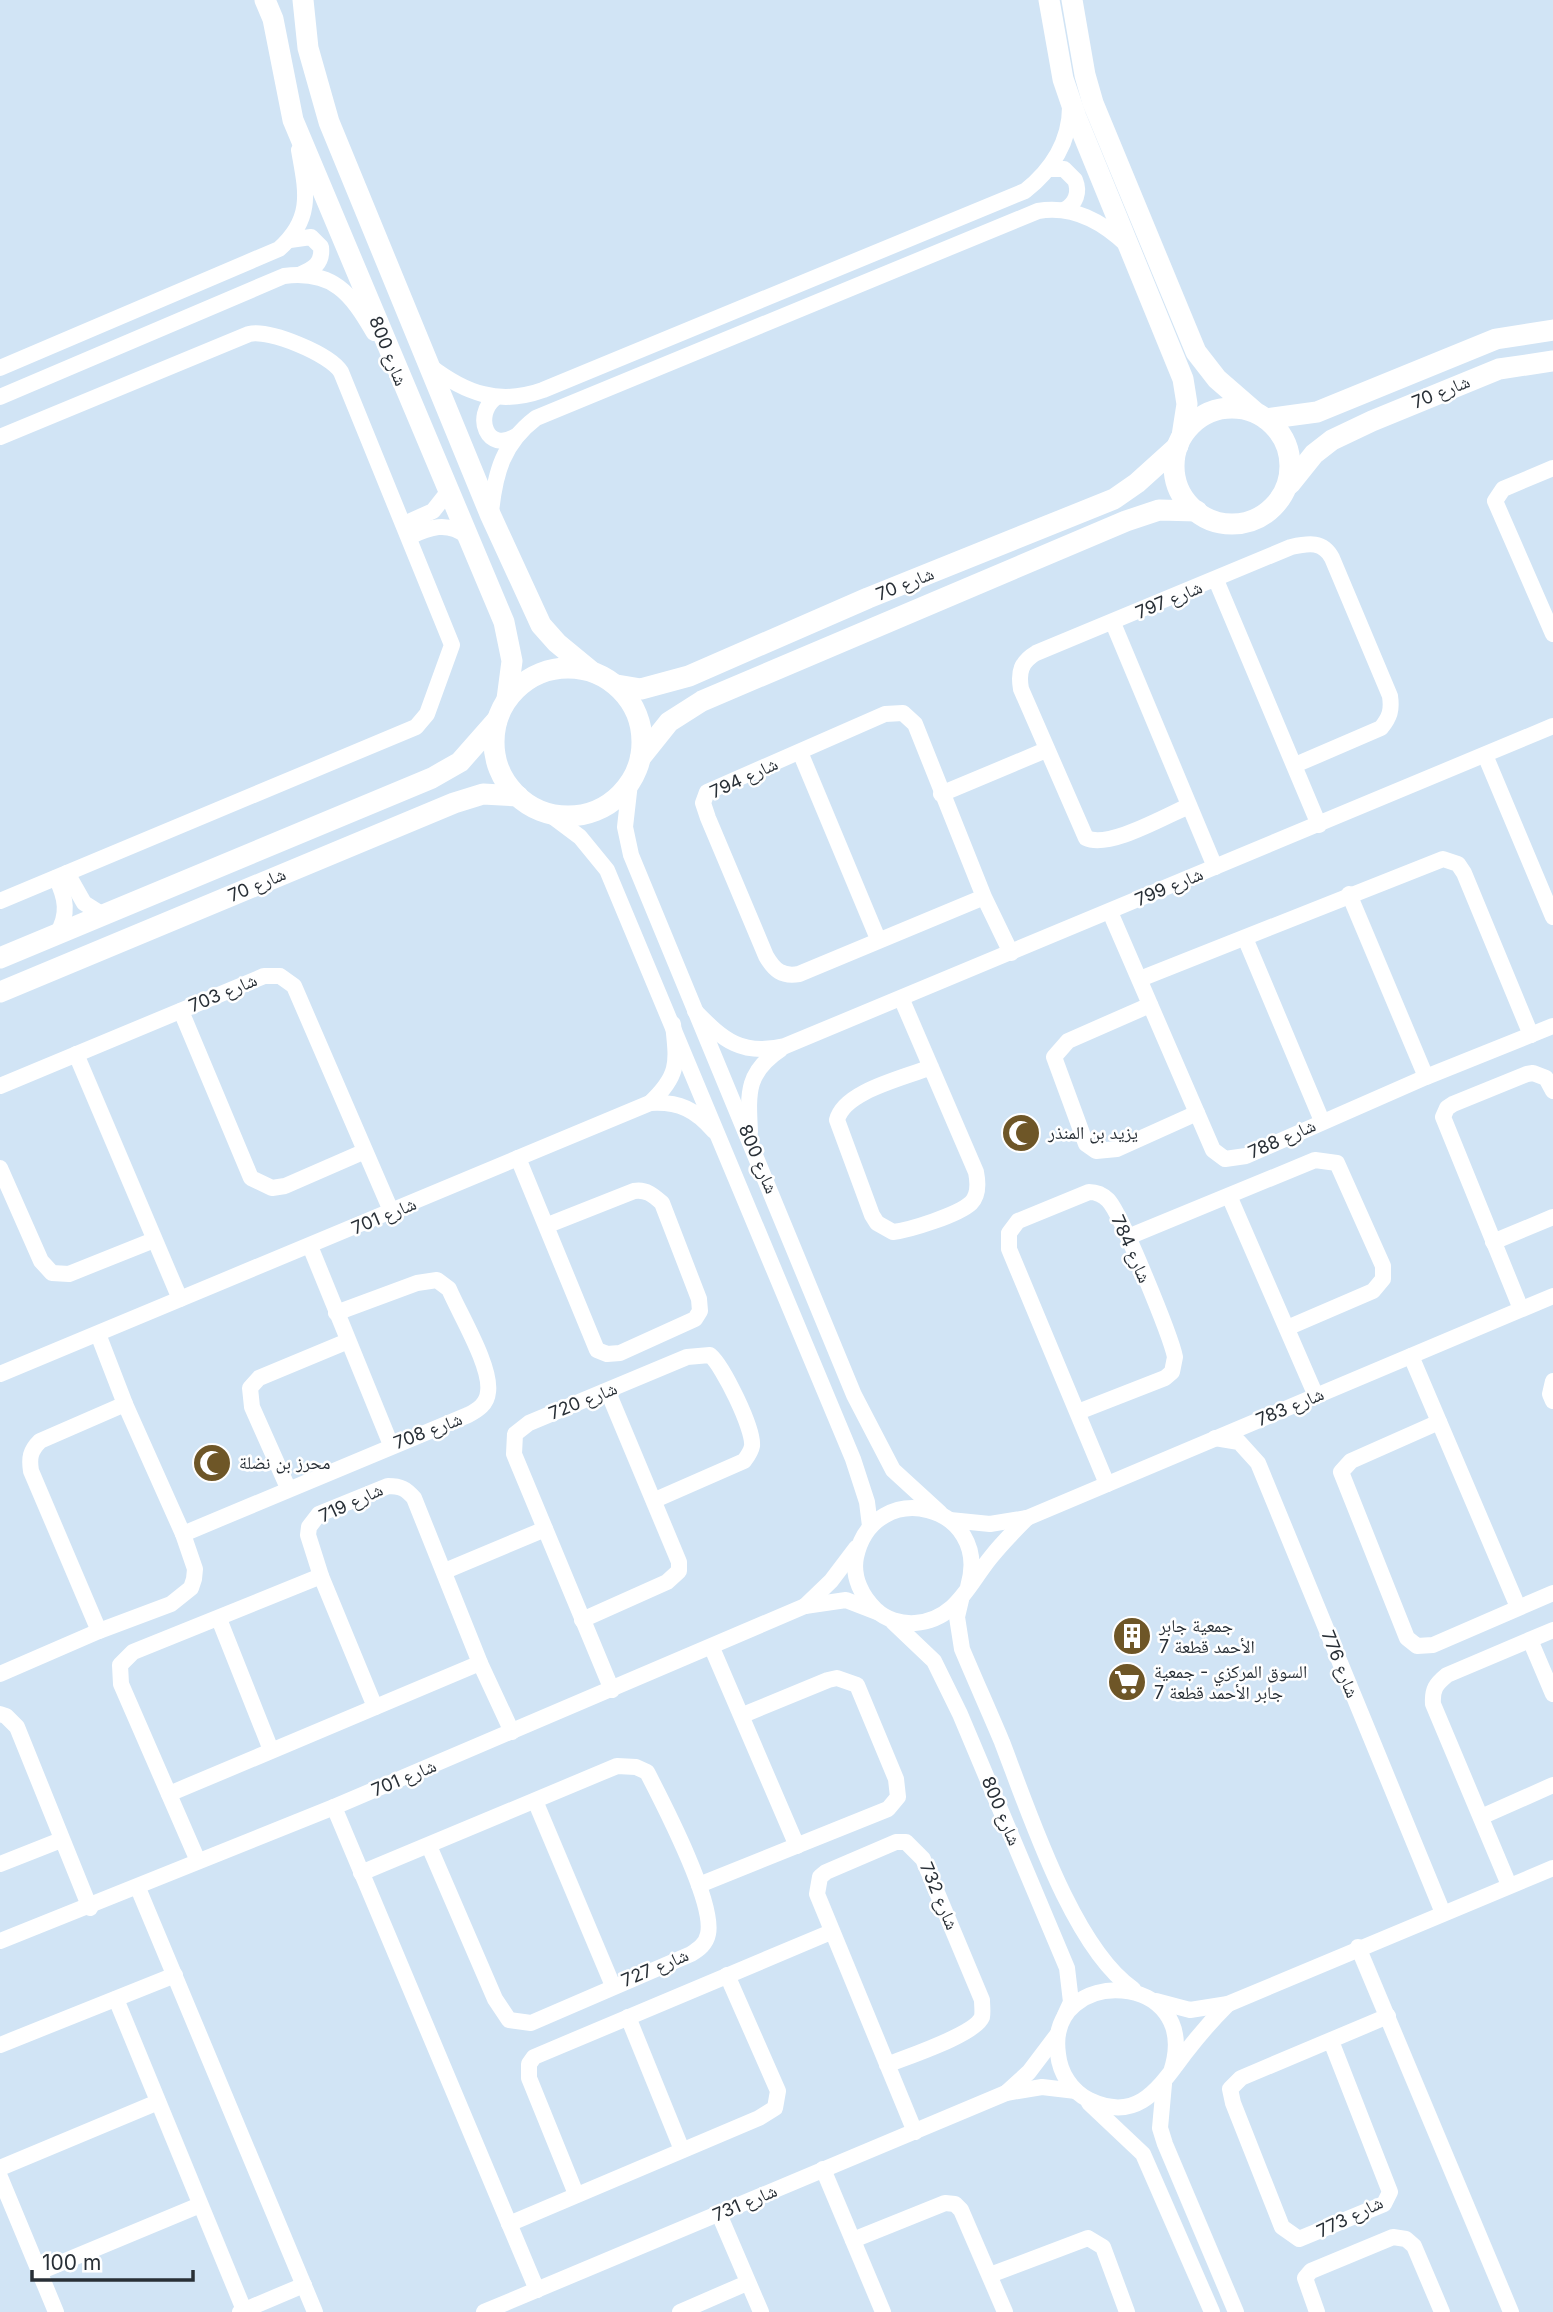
<svg xmlns="http://www.w3.org/2000/svg" width="1553" height="2312" font-family="Inter,'Noto Naskh Arabic',sans-serif">
	<rect width="100%" height="100%" fill="#d1e4f5"/>
	<g fill="none" stroke-linecap="round" stroke-linejoin="round">
		<g stroke="#fff" stroke-width="16">
			<path d="M1048,169H1064L1075,180C1080,192 1076,204 1064,210"/>
			<path d="M290,240L311,237L321,247C323,264 313,269 299,275"/>
			<path d="M430,366C465,393 499,406 543,390L1025,191C1052,170 1070,141 1070,107"/>
			<path d="M0,368L279,249C314,218 306,190 299,150"/>
			<path d="M0,397L284,276C333,270 351,293 374,333"/>
			<path d="M495,398C473,416 487,454 516,436"/>
			<path d="M0,437L249,334C269,329 330,354 341,372L452,645L427,714L416,727L0,901"/>
			<path d="M1553,468L1503,489L1495,501L1553,634"/>
			<path d="M491,512C495,473 503,443 536,418L1038,211C1072,205 1103,222 1127,245"/>
			<path d="M404,524L433,511L448,492"/>
			<path d="M409,537C430,527 447,521 467,536"/>
			<path d="M1216,580L1319,825"/>
			<path d="M1113,623L1215,867"/>
			<path d="M800,752L878,939"/>
			<path d="M1485,755L1553,917"/>
			<path d="M630,783L625,827L631,855L854,1395L893,1470L940,1513"/>
			<path d="M941,794L1046,750"/>
			<path d="M1189,806C1165,816 1109,849 1086,838L1021,689C1018,672 1021,662 1036,653L1291,547C1309,543 1323,541 1332,558L1390,696C1392,710 1390,717 1381,728L1295,765"/>
			<path d="M548,813L580,837L607,870L853,1459L867,1502L870,1526"/>
			<path d="M67,873L84,903L103,915"/>
			<path d="M56,878C66,898 69,914 57,934"/>
			<path d="M1349,894L1426,1077"/>
			<path d="M984,897L799,974C782,977 774,970 766,956L708,818L703,803L707,792L885,714L903,713L915,724L984,897L1011,953"/>
			<path d="M1110,912L1213,1150L1225,1159L1246,1156L1426,1077L1553,1026"/>
			<path d="M1245,938L1322,1121"/>
			<path d="M1140,979L1443,859L1458,864L1464,873L1531,1035"/>
			<path d="M902,1000L976,1172C978,1182 979,1195 971,1203C958,1215 910,1230 893,1232L877,1223L872,1215L837,1120C844,1091 904,1078 931,1067"/>
			<path d="M1150,1005L1068,1041L1054,1057L1086,1144L1096,1151L1117,1149L1197,1113"/>
			<path d="M181,1011L251,1178L272,1188L285,1186L363,1152"/>
			<path d="M695,1011C724,1041 742,1056 785,1046L1553,726"/>
			<path d="M76,1054L180,1299"/>
			<path d="M0,1086L264,976H280L294,986L392,1213"/>
			<path d="M650,1103C679,1101 696,1110 714,1131"/>
			<path d="M750,1132C748,1093 746,1072 781,1049"/>
			<path d="M518,1158L597,1350L607,1354L620,1353L695,1319L700,1311L699,1299L662,1203C653,1195 646,1189 634,1191L548,1225"/>
			<path d="M0,1168L41,1261L52,1273L69,1274L154,1240"/>
			<path d="M1230,1198L1316,1396"/>
			<path d="M1128,1237L1315,1160L1337,1163L1383,1266V1279L1373,1291L1287,1328"/>
			<path d="M1493,1242L1553,1217"/>
			<path d="M310,1246L391,1445"/>
			<path d="M1521,1309L1443,1117L1447,1108L1453,1104L1527,1074L1533,1073L1546,1078L1553,1091"/>
			<path d="M1411,1356L1518,1607"/>
			<path d="M0,1374L650,1103C680,1075 677,1062 673,1024"/>
			<path d="M1553,1381L1550,1394L1553,1401"/>
			<path d="M1078,1412L1165,1378L1172,1372L1175,1357C1171,1337 1121,1213 1108,1200C1103,1195 1096,1192 1089,1192L1018,1221L1009,1233V1249L1107,1484"/>
			<path d="M1439,1422L1351,1461L1341,1472L1407,1638L1417,1646L1433,1645L1553,1593"/>
			<path d="M1215,1438L1239,1442L1258,1463L1443,1913"/>
			<path d="M288,1488L252,1407L250,1388L259,1378L348,1341"/>
			<path d="M950,1520L990,1524L1027,1518L1553,1296"/>
			<path d="M183,1534L468,1415C478,1410 487,1404 488,1392C492,1367 459,1313 449,1289L437,1280L417,1283L336,1313"/>
			<path d="M445,1571L545,1529"/>
			<path d="M968,1587C993,1504 874,1475 856,1557C852,1577 862,1597 876,1610C885,1619 901,1624 915,1623C956,1620 968,1585 991,1557C1002,1543 1015,1530 1027,1518"/>
			<path d="M961,1600L957,1617L962,1649C975,1680 989,1711 1002,1742C1029,1812 1073,1948 1133,1989"/>
			<path d="M805,1606L831,1581L856,1548"/>
			<path d="M219,1619L271,1750"/>
			<path d="M582,1620L667,1582L679,1571V1562L608,1392"/>
			<path d="M893,1622L934,1661L960,1714L1067,1968L1071,2002L1065,2015"/>
			<path d="M99,1631L31,1471C29,1458 30,1451 40,1441L125,1404"/>
			<path d="M1530,1640L1553,1694"/>
			<path d="M712,1648L797,1846"/>
			<path d="M0,1674L99,1631L171,1604L191,1588L194,1579L195,1569L183,1534L125,1404L98,1334"/>
			<path d="M612,1690L514,1454L515,1434L529,1423L687,1357L710,1355C723,1366 754,1429 752,1446C751,1452 747,1457 744,1461L655,1500"/>
			<path d="M375,1707L321,1576L308,1535L309,1527L319,1514L388,1486C401,1486 406,1489 414,1498L480,1663L512,1732"/>
			<path d="M0,1714L6,1716L17,1727L90,1908"/>
			<path d="M169,1794L480,1663"/>
			<path d="M536,1803L613,1986"/>
			<path d="M334,1807L537,2290"/>
			<path d="M1481,1817L1553,1785"/>
			<path d="M198,1861L121,1684L120,1665L133,1652L321,1576"/>
			<path d="M0,1864L61,1840"/>
			<path d="M361,1873L617,1766L636,1767L647,1772C663,1803 715,1903 708,1934C706,1944 699,1949 691,1954L531,2023L509,2020L495,1999L429,1846"/>
			<path d="M699,1885L888,1809L898,1797L896,1779L857,1685L837,1678L828,1680L743,1715"/>
			<path d="M1509,1885L1433,1704C1432,1689 1436,1684 1447,1675L1553,1630"/>
			<path d="M138,1888L315,2312"/>
			<path d="M0,1941L334,1807L805,1606L846,1600L877,1612"/>
			<path d="M1358,1947L1511,2312"/>
			<path d="M116,1999L244,2310"/>
			<path d="M1156,2001L1190,2010L1228,2004L1553,1868"/>
			<path d="M628,2017L682,2150"/>
			<path d="M1331,2041L1390,2192L1384,2204L1299,2239L1282,2227L1233,2103L1230,2089L1241,2078L1388,2016"/>
			<path d="M0,2045L175,1975"/>
			<path d="M887,2065C906,2057 975,2035 982,2017C983,2012 982,2005 982,2000L923,1859L906,1842H896L826,1872L820,1877L817,1894L915,2132"/>
			<path d="M1171,2072C1205,1969 1045,1964 1058,2054C1060,2073 1071,2091 1089,2100C1139,2124 1160,2086 1186,2052C1199,2035 1213,2019 1228,2004"/>
			<path d="M1164,2084L1160,2128L1165,2144L1236,2312"/>
			<path d="M1006,2093L1029,2072L1057,2035"/>
			<path d="M1089,2103L1143,2154L1212,2312"/>
			<path d="M0,2168L158,2102"/>
			<path d="M823,2169L883,2312"/>
			<path d="M0,2177L56,2312"/>
			<path d="M576,2194L529,2078V2064L534,2057L831,1932"/>
			<path d="M719,2214L761,2312"/>
			<path d="M509,2224L759,2118L775,2108L778,2091L727,1975"/>
			<path d="M853,2240L945,2203L955,2204L961,2210L1005,2312"/>
			<path d="M39,2272L200,2205"/>
			<path d="M990,2275L1088,2238L1103,2247L1127,2312"/>
			<path d="M240,2312L304,2285"/>
			<path d="M484,2312L1006,2093L1042,2087L1076,2091"/>
			<path d="M680,2312L747,2283"/>
			<path d="M1317,2312L1305,2278L1311,2271L1393,2237L1406,2239L1414,2246L1442,2312"/>
		</g>
		<g stroke="#fff" stroke-width="21">
			<path d="M265,0L273,19L293,120L504,622L512,661L507,699"/>
			<path d="M303,0L308,48L329,122L490,514L541,625L557,643L591,671"/>
			<path d="M1049,0L1063,79L1076,117L1183,379L1187,404L1182,436"/>
			<path d="M1072,0L1085,75L1093,103L1196,352L1217,379L1255,412"/>
			<circle cx="1232" cy="466" r="58"/>
			<path d="M1266,419L1317,412L1496,339L1553,330"/>
			<path d="M1290,484L1314,454L1332,440L1372,421L1499,369L1553,361"/>
			<circle cx="568" cy="742" r="74"/>
			<path d="M617,685L641,689L689,676L868,598L1114,499L1137,483L1178,446"/>
			<path d="M641,757L669,722L702,701L1126,521L1159,510L1197,511"/>
			<path d="M0,958L432,778L460,762L497,720"/>
			<path d="M0,992L454,803L483,794L518,796"/>
		</g>
	</g>
	<defs>
		<symbol id="mosque-disc" viewBox="-11 -11 22 22"><circle r="9.5" fill="#6e5627" stroke="#fff"/><path d="M3.5-4.9A6 6 0 1 0 3.5 4.9A5 5 0 1 1 3.5-4.9Z" fill="#fff"/></symbol>
		<symbol id="building-disc" viewBox="-11 -11 22 22"><circle r="9.5" fill="#6e5627" stroke="#fff"/><path d="M-4-6H4V6H1V3H-1V6H-4ZM-2.5-4.3h1.7v1.8h-1.7ZM.8-4.3h1.7v1.8H.8ZM-2.5-1h1.7V.8h-1.7ZM.8-1h1.7V.8H.8Z" fill="#fff"/></symbol>
		<symbol id="supermarket-disc" viewBox="-11 -11 22 22"><circle r="9.5" fill="#6e5627" stroke="#fff"/><path d="M-6-5.5h2.5l.6 2H6L4.5 2H-2.5L-4.4-4H-6ZM-1.5 3.2a1.3 1.3 0 1 0 .1 0ZM3 3.2a1.3 1.3 0 1 0 .1 0Z" fill="#fff"/></symbol>
	</defs>
	<g fill-rule="evenodd">
		<use href="#mosque-disc" x="999" y="1111" width="44" height="44"/>
		<use href="#mosque-disc" x="190" y="1441" width="44" height="44"/>
		<use href="#building-disc" x="1110" y="1614" width="44" height="44"/>
		<use href="#supermarket-disc" x="1105" y="1660" width="44" height="44"/>
	</g>
	<g text-anchor="middle" stroke-width="5" stroke-linejoin="round" paint-order="stroke">
		<g font-size="18" fill="#282f36" stroke="#fff">
			<text transform="translate(388 351) rotate(68)" y="6">شارع 800</text>
			<text transform="translate(1441 392) rotate(-22)" y="6">شارع 70</text>
			<text transform="translate(905 584) rotate(-22)" y="6">شارع 70</text>
			<text transform="translate(1169 600) rotate(-23)" y="6">شارع 797</text>
			<text transform="translate(744 778) rotate(-25)" y="6">شارع 794</text>
			<text transform="translate(257 885) rotate(-23)" y="6">شارع 70</text>
			<text transform="translate(1169 887) rotate(-23)" y="6">شارع 799</text>
			<text transform="translate(223 993) rotate(-23)" y="6">شارع 703</text>
			<text transform="translate(1282 1139) rotate(-24)" y="6">شارع 788</text>
			<text transform="translate(758 1159) rotate(67)" y="6">شارع 800</text>
			<text transform="translate(384 1216) rotate(-23)" y="6">شارع 701</text>
			<text transform="translate(1131 1249) rotate(66)" y="6">شارع 784</text>
			<text transform="translate(583 1401) rotate(-22)" y="6">شارع 720</text>
			<text transform="translate(1290 1407) rotate(-23)" y="6">شارع 783</text>
			<text transform="translate(428 1431) rotate(-21)" y="6">شارع 708</text>
			<text transform="translate(351 1503) rotate(-25)" y="6">شارع 719</text>
			<text transform="translate(1340 1664) rotate(68)" y="6">شارع 776</text>
			<text transform="translate(404 1778) rotate(-23)" y="6">شارع 701</text>
			<text transform="translate(1001 1811) rotate(67)" y="6">شارع 800</text>
			<text transform="translate(939 1896) rotate(67)" y="6">شارع 732</text>
			<text transform="translate(655 1968) rotate(-23)" y="6">شارع 727</text>
			<text transform="translate(745 2203) rotate(-23)" y="6">شارع 731</text>
			<text transform="translate(1350 2217) rotate(-26)" y="6">شارع 773</text>
		</g>
		<g font-size="18" fill="#282f36" stroke="#fff" text-anchor="start">
			<text x="1048" y="1139">يزيد بن المنذر</text>
			<text x="239" y="1469">محرز بن نضلة</text>
			<text x="1159" y="1632">جمعية جابر<tspan x="1159" dy="21">الأحمد قطعة 7</tspan></text>
			<text x="1154" y="1678">السوق المركزي - جمعية<tspan x="1154" dy="21">جابر الأحمد قطعة 7</tspan></text>
		</g>
	</g>
	<path d="M32 2270v10h161v-10" fill="none" stroke="#282f36" stroke-width="3.5"/>
	<text x="42" y="2270" font-size="21" fill="#282f36" stroke="#ffffff" stroke-width="5" paint-order="stroke">100 m</text>
</svg>
